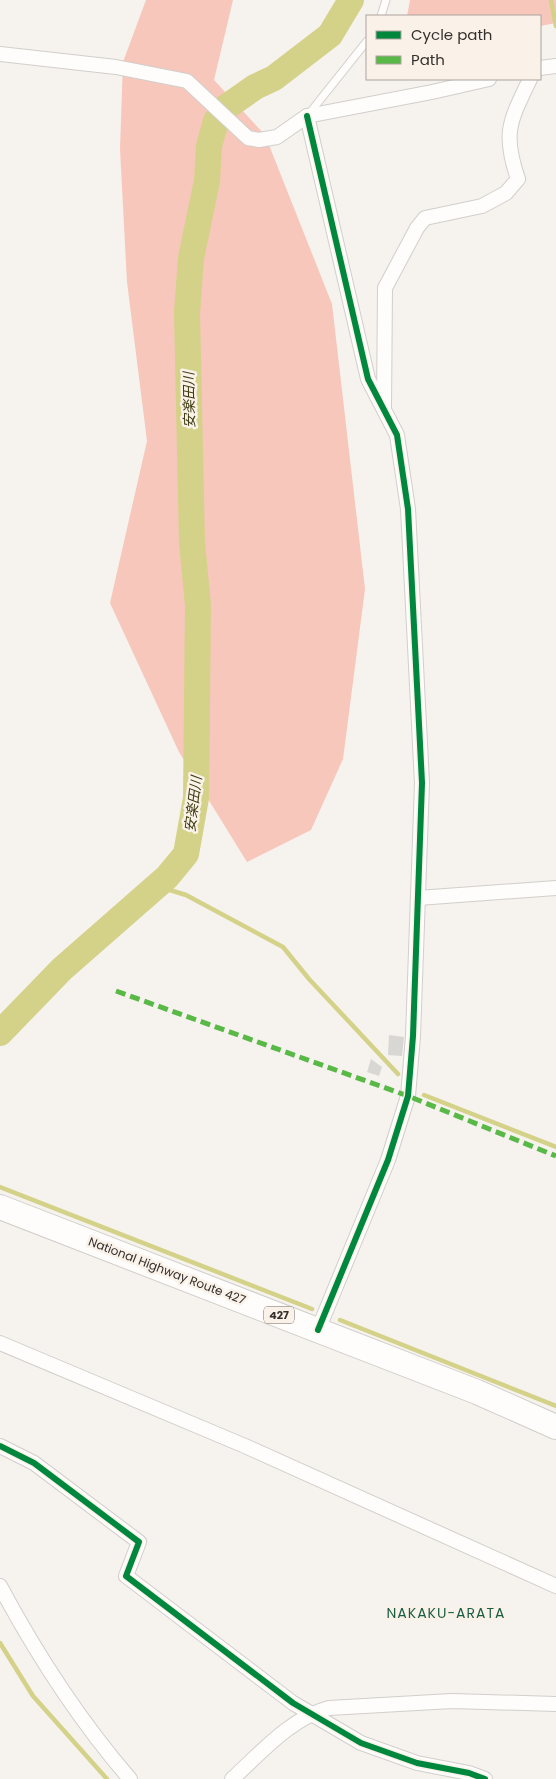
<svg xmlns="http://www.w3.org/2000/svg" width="556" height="1779" font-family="Poppins,'Noto Sans JP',sans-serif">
	<rect width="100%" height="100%" fill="#f6f2ed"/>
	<g fill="#f6c7ba">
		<path d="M146,0H233L214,80L265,135L332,304L365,589L343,759L311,830L247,862L179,752L110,603L147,441L127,282L120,149L123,62Z"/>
		<path d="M410,0H556V23L540,26V16H407Z"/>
	</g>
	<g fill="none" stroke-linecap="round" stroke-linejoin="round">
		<g stroke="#d4d288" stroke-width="4.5">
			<path d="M551,0L556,26"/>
			<path d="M157,886L186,895L283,947L309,979L398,1074"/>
			<path d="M424,1095L556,1147"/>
			<path d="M0,1187L312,1309"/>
			<path d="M340,1320L556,1406"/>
			<path d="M0,1643L33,1696L107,1779"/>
		</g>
		<path stroke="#d4d288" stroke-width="26" d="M0,1033L62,969L167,877L186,854L196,798L198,605L192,543L187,313L191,258L207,181L209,146L216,121L225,108L255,87L274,78L330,35L351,0"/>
	</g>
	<g fill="#d9d7d3">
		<path d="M389,1035L404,1037L402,1056L388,1055Z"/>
		<path d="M371,1059L382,1067L379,1076L367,1072Z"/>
	</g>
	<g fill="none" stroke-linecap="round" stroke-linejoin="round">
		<defs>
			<g id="service">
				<path d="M381,16L386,0"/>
				<path d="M308,115L367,41"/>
			</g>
			<g id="minor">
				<path d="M0,54L116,67L187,81L248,138L259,140L277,137L307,116L432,92L489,79"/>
				<path d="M540,68L556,66"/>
				<path d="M307,116L368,379L397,435L408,509L422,783L413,1036L408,1096L388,1160L318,1330"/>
				<path d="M384,407L385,288L417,228L425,218L482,206L506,193L518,179C502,133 510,121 530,79"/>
				<path d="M418,898L556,888"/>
				<path d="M0,1343L245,1446L556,1586"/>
				<path d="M0,1446L34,1463L139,1542L126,1576L293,1703L361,1743L417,1763L469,1773L485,1779"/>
				<path d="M0,1586C37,1655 79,1720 130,1779"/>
				<path d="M232,1779C262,1752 289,1719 329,1708L452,1701L556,1704"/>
			</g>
			<path id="trunk" d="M0,1207L477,1392L556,1427"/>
		</defs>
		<use href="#service" stroke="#d2cfcb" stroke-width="9"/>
		<use href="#minor" stroke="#d2cfcb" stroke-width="16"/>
		<use href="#trunk" stroke="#d2cfcb" stroke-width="26"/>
		<use href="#service" stroke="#fefdfc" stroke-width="7"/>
		<use href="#minor" stroke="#fefdfc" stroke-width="14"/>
		<use href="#trunk" stroke="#fefdfc" stroke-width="24"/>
		<path stroke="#58b947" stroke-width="5" stroke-dasharray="10 5" stroke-linecap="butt" d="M116,991L408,1096L556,1156"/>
		<defs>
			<g id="cycleway">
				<path d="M307,116L368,379L397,435L408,509L422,783L413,1036L408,1096L388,1160L318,1330"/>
				<path d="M0,1446L34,1463L139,1542L126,1576L293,1703L361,1743L417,1763L469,1773L485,1779"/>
			</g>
		</defs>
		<use href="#cycleway" stroke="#faf2e9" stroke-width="9"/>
		<use href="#cycleway" stroke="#00873e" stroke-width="6"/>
	</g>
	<g text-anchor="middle" stroke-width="5" stroke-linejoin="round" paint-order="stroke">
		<rect fill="#faf2e9" stroke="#6f6a65" stroke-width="1" x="264" y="1306.5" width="30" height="17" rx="4"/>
		<g font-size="11" font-weight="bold" fill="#34302d">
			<text x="279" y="1319">427</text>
		</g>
		<g font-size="12" fill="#34302d" stroke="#faf2e9">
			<text transform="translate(167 1271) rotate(21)" y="4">National Highway Route 427</text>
		</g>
		<g font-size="14" font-style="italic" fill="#3b3b0e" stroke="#faf2e9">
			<text transform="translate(189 400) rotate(-91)" y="5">安楽田川</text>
			<text transform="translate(193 804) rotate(-83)" y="5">安楽田川</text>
		</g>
		<g font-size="14" letter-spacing="1" fill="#1a5e45" stroke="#faf2e9">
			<text x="446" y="1618">NAKAKU-ARATA</text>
		</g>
	</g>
	<rect x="366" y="15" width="175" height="65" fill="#faf2e9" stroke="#aba49e"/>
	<rect x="376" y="31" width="25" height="8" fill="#00873e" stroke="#aba49e"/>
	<text x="411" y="40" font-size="15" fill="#34302d">Cycle path</text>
	<rect x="376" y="56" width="25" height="8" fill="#58b947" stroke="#aba49e"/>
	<text x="411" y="65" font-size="15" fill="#34302d">Path</text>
</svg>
